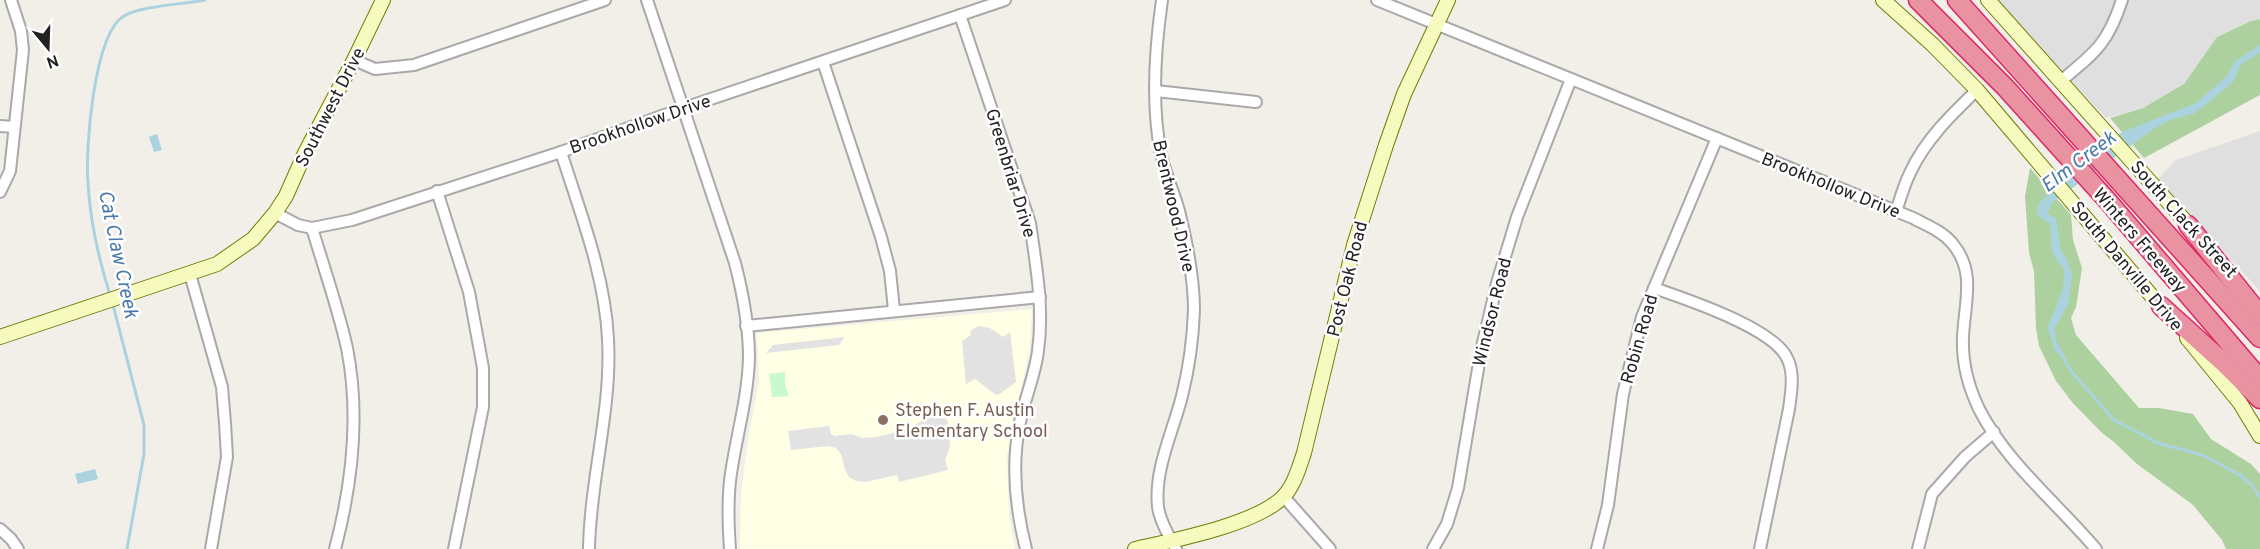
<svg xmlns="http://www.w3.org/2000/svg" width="2260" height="549" font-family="Overpass,sans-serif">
	<rect width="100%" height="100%" fill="#f2efe9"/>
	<g fill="#e0dfdf">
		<path d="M1995,0H2260V19L2251,21L2217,37L2185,84L2143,108L2106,118Z"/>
		<path d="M2260,131V291L2157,180L2176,160Z"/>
	</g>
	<path fill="#ffffe5" d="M1032,309L1030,347L1007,455L1009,515L1015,549H740L741,495L747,446L759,382L757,333Z"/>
	<g fill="#add19e">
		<path d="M2260,19V95L2144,158L2110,118L2143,108L2184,84L2217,37L2251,21Z"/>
		<path d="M2030,168L2071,215L2073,240L2082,268L2076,307L2071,318L2076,335L2139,408H2159L2193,414L2211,439L2251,464L2260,474V549H2226L2222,540L2193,505L2137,464L2114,442L2101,432L2072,402L2056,381L2039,346L2036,328L2034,271L2029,253L2025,196Z"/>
	</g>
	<path fill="#c8facc" d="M785,372V385L789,396L772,397L769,374Z"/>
	<g fill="#e2e2e2">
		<path d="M978,326L990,328L1003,337L1010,332L1016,382L1000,394L996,395L975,379L966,384L962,341L971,335L970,331Z"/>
		<path d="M845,337L839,345L766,353L773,345Z"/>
		<path d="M928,416L947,419L950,446L945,460L948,470L899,482L897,475L866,482L856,481L849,477L845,470L841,454L836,448L828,446L791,450L788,431L829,426L831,434L835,436L852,434L862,438L876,437L910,429Z"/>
	</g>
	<g fill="#aad3df">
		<path d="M2260,45V53L2240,65L2234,81L2203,107L2195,113L2170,120L2155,128L2053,202L2047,214L2056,218L2061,250L2067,259L2072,274L2068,305L2055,328L2056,341L2064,354L2061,356L2055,351L2048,329C2053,309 2065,295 2064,273C2064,265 2058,264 2055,257C2049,247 2052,236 2050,224L2037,215L2038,205L2041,201L2100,147L2122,132L2196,103L2227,76L2234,62Z"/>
		<path d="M157,134L162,150L154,152L149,137Z"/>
		<path d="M95,469L98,479L78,484L75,474Z"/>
	</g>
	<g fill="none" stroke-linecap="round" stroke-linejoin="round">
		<g stroke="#aad3df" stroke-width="3">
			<path d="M110,295C99,260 90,220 88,183C85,149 94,33 124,16C140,6 185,4 205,0"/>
			<path d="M113,305L144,425V454L127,549"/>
			<path d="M2062,355L2071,371L2114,420L2158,443L2202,455L2240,475L2252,485L2260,498"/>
		</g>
		<defs>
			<g id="street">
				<path d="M647,0L735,263C743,294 749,326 749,358C748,395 738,430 732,467C727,494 728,522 730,549"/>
				<path d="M1162,0C1155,49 1151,105 1161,154C1165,174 1174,192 1179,211C1187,243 1194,277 1194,310C1193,339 1189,368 1182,396C1173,432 1154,469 1158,507C1160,521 1169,537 1176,549"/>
				<path d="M1377,0L1913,218C1926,225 1942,231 1952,243C1977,272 1964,304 1963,338C1962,362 1969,388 1979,409C2006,462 2058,504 2096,549"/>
				<path d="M960,15L1030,223C1036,265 1044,308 1038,351C1035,375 1025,398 1020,422C1011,465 1015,506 1026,549"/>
				<path d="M354,60L375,69L414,65L605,0"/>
				<path d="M823,62L881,237L890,271L894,310"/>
				<path d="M2062,80C2096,52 2108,43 2122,0"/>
				<path d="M1156,91L1256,102"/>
				<path d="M0,126L14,127"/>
				<path d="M561,152C580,212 605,275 608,339C612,409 590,479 589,549"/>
				<path d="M437,191L469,292L483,368V407L454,549"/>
				<path d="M0,192L10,171L23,50L21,31L11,0"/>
				<path d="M1896,212C1900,199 1904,185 1910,173C1925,140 1952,114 1977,90"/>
				<path d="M275,213L298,225L312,228L352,220L561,152L684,108L1005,0"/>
				<path d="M312,228C324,268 338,308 347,348C360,414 352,485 335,549"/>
				<path d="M190,274L222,387L225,423L227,457L211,549"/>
				<path d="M1654,288C1686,299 1773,328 1787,358C1795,373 1791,393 1789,409L1760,549"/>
				<path d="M746,326L1040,297"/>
				<path d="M1284,497L1330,549"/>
				<path d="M0,529L11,539L18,549"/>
				<path d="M1433,549L1447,524L1458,488L1481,351L1497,283L1517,217L1571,79"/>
				<path d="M1597,549L1608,505L1623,394L1642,317L1717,138"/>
				<path d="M1918,549L1932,494L1965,457L1994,432"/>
			</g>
			<g id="secondary">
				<path d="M1883,0L1933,45L1977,90L2167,314"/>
				<path d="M1988,0L2194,231"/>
				<path d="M0,337L217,264L253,239L275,213L286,196L305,153L354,60L383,0"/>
				<path d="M2187,338L2240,403L2260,436"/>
				<path d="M1135,549C1175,540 1253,525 1282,498C1294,487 1299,467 1304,453L1354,245L1386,145L1404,94L1448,0"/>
			</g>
			<g id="highway">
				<path d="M1918,0L2005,87L2107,200L2260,379"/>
				<path d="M1957,0L2260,338"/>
				<path d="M2188,225L2260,315"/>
				<path d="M2161,306L2223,362L2260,399"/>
			</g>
		</defs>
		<use href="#street" stroke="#a9a9a9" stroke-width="14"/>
		<use href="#secondary" stroke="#707d05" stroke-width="16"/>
		<use href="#highway" stroke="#dc2a67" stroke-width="21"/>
		<use href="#street" stroke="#fff" stroke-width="10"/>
		<use href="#secondary" stroke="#f7fabf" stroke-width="14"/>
		<use href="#highway" stroke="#e892a2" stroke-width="18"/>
	</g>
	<circle fill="#8d6e63" stroke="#fff" stroke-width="2" cx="883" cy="420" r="6"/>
	<g text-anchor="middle" stroke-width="5" stroke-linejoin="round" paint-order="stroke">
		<g font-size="18" fill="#222" stroke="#fff">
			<text transform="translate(330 107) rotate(-63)" y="6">Southwest Drive</text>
			<text transform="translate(640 124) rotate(-19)" y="6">Brookhollow Drive</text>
			<text transform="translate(1011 173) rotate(73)" y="6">Greenbriar Drive</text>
			<text transform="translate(1831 185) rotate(22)" y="6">Brookhollow Drive</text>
			<text transform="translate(1174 206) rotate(77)" y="6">Brentwood Drive</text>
			<text transform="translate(2184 219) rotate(48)" y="6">South Clack Street</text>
			<text transform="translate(2140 240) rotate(49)" y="6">Winters Freeway</text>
			<text transform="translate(2127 266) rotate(50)" y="6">South Danville Drive</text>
			<text transform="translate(1347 279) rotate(-76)" y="6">Post Oak Road</text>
			<text transform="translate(1492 312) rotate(-76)" y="6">Windsor Road</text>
			<text transform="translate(1639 339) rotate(-74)" y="6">Robin Road</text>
		</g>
		<g font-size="18" fill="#785e54" stroke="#fff" text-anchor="start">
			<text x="895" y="416">Stephen F. Austin<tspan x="895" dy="21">Elementary School</tspan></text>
		</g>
		<g font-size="20" font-style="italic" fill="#4a7aab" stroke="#fff">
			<text transform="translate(2078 161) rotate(-37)" y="7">Elm Creek</text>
			<text transform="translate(119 254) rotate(78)" y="7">Cat Claw Creek</text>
		</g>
	</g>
	<g transform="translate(48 48) rotate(161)" stroke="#ffffff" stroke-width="4.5" paint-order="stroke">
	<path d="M0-4.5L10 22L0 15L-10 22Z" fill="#222222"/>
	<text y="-9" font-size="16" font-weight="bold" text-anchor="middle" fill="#222222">N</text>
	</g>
</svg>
